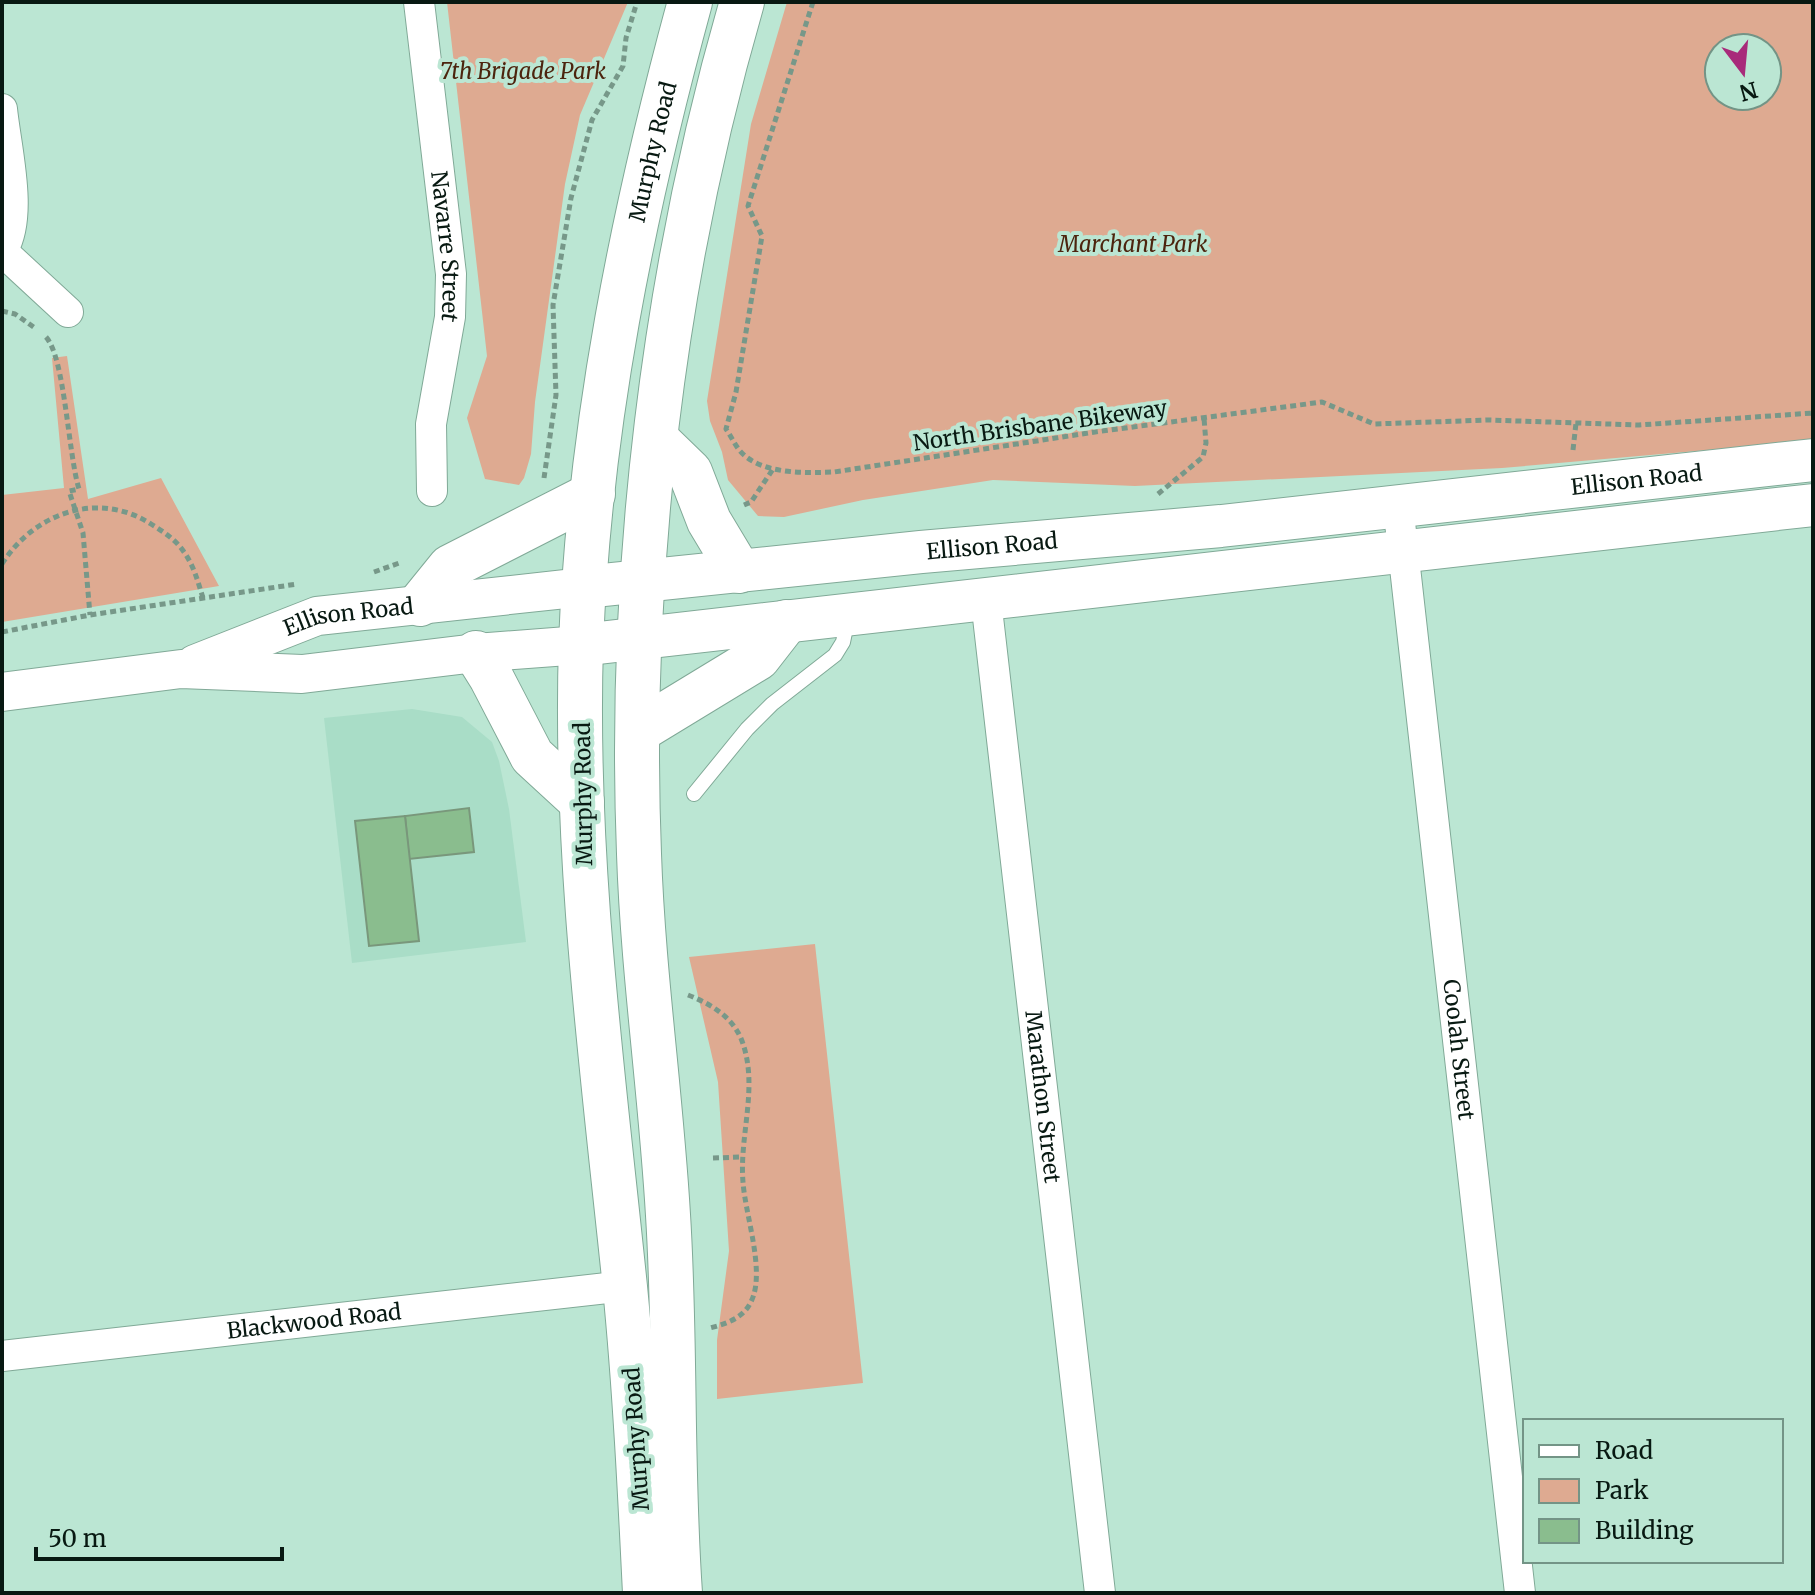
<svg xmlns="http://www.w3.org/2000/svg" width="1815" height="1595" font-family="Merriweather,serif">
	<rect width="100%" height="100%" fill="#bbe6d3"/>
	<path fill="#a9ddc7" d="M412,709L462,717L492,742L499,761L509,809L526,942L352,963L324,718Z"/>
	<g fill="#deaa91" fill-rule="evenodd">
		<path d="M447,2H628L580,115L565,184L535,402L531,454L524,478L519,485L485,479L467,418L487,356Z"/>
		<path d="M787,2H1813V441L1502,468L1135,486L993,480L863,500L784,517L758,516L728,480L722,452L710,421L707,401L751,124ZM1719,48H1767V96H1719Z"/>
		<path d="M67,356L88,499L161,478L219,586L2,622V495L64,488L52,358Z"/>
		<path d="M815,944L863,1383L717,1399V1340L729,1251L718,1082L689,957Z"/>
	</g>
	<g fill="#8abd8e" stroke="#79977b" stroke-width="2">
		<path d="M469,808L474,852L409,859L405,816Z"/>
		<path d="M405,816L419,941L369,946L355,821Z"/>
	</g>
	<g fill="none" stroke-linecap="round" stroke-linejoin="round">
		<defs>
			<path id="service" d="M694,794L747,729L772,704L835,655L843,642L848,618"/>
			<g id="minor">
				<path id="s1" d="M419,2L451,274L450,317L431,424L432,491"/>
				<path d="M2,109C6,149 24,217 2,251"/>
				<path d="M2,251L68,312"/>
				<path id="s2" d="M1398,505L1520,1593"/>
				<path id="s3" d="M986,600L1100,1593"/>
				<path id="s4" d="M2,1356L625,1286"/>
			</g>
			<g id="tertiary">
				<path id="s5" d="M195,664L317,616L584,587"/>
				<path d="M2,692L181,669L302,674L476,653L581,645"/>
			</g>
			<g id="secondary">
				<path id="s6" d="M584,587L921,552L1221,526L1813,460"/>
				<path d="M581,645L1813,505"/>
			</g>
			<g id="primary">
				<path d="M656,439L690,472L709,521L739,571"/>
				<path d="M420,604L450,567L593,494"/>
				<path d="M476,653L491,677L532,756L582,802"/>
				<path d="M638,731L758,658L786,622"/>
				<path id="s7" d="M645,1593C640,1491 635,1389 625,1287C603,1073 574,860 581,644C589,427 633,211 690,2"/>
				<path d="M680,1593C671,1467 676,1341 668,1215C661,1094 643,974 639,854C628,571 663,274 742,2"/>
			</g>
		</defs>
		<use href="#service" stroke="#80a997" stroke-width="16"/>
		<use href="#minor" stroke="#80a997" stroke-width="32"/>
		<use href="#tertiary" stroke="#80a997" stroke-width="40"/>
		<use href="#secondary" stroke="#80a997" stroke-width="44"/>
		<use href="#primary" stroke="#80a997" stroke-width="46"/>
		<g stroke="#779889" stroke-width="5" stroke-dasharray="6 4" stroke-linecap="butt">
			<path d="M813,2L748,206L762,236L736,392L726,429C731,436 735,445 740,451C761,475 806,473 834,472L1095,432L1322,402L1374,424L1488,420L1639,425L1813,413"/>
			<path d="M2,311L15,314L35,328"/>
			<path d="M46,337C65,358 68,453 79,489L69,491L83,533L90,615"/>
			<path d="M1573,450L1576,423"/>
			<path d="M544,478L556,395L553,305L571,198L592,120L623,66L626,38L637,2"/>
			<path d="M1158,494L1203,457L1206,443L1204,418"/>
			<path d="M744,505L751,502L773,469"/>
			<path d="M2,564C34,513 98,490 151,524C164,532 176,540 184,552C194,566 198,582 203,598"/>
			<path d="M374,572L402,562"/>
			<path d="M2,632L90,615L297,584"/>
			<path d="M688,995C711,1004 733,1017 742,1041C759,1087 739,1135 743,1182C745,1213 764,1267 753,1297C746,1317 729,1323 710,1328"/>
			<path d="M713,1158L742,1157"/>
		</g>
		<use href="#service" stroke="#fff" stroke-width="14"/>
		<use href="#minor" stroke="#fff" stroke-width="30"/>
		<use href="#tertiary" stroke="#fff" stroke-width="38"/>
		<use href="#secondary" stroke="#fff" stroke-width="42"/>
		<use href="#primary" stroke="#fff" stroke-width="44"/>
	</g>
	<g text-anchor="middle" stroke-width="8" stroke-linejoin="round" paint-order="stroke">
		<g font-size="22" font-style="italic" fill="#4c240e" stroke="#bbe6d3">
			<text x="523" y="79">7th Brigade Park</text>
			<text x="1133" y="252">Marchant Park</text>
		</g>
		<g font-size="22" fill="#081912" stroke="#bbe6d3">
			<text dy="8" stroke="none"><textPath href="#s7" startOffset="1450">Murphy Road</textPath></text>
			<text dy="8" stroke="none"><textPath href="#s1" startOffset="246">Navarre Street</textPath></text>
			<text transform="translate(1040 425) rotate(-8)" y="8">North Brisbane Bikeway</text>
			<text dy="8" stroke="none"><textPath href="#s6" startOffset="1058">Ellison Road</textPath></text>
			<text dy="8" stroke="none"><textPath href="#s6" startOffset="410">Ellison Road</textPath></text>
			<text dy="8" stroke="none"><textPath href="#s5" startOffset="162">Ellison Road</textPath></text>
			<text transform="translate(583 794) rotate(-91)" y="8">Murphy Road</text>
			<text dy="8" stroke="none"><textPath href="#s2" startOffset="548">Coolah Street</textPath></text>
			<text dy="8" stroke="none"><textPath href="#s3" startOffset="500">Marathon Street</textPath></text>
			<text dy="8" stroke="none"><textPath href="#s4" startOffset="314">Blackwood Road</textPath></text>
			<text transform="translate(636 1439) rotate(-94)" y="8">Murphy Road</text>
		</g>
	</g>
	<rect width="1815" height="1595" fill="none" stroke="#081912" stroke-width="8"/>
	<rect x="1523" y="1419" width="260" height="144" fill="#bbe6d3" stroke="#739486" stroke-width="2"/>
	<rect x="1539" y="1445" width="40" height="12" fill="#ffffff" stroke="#739486" stroke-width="2"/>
	<text x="1595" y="1459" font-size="24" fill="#081912">Road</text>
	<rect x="1539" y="1479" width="40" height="24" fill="#deaa91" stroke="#739486" stroke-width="2"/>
	<text x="1595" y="1499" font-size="24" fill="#081912">Park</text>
	<rect x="1539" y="1519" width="40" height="24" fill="#8abd8e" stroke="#739486" stroke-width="2"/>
	<text x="1595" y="1539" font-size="24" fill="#081912">Building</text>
	<g transform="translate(1743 72) rotate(164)"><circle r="38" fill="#bbe6d3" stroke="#739486" stroke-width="2"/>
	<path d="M0-6L14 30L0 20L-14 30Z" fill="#a82a7a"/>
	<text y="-12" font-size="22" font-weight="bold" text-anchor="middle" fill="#081912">N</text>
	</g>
	<path d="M36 1547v12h246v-12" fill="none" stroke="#081912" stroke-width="4"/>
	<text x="48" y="1547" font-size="24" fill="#081912" stroke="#bbe6d3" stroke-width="6" paint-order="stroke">50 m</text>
</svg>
